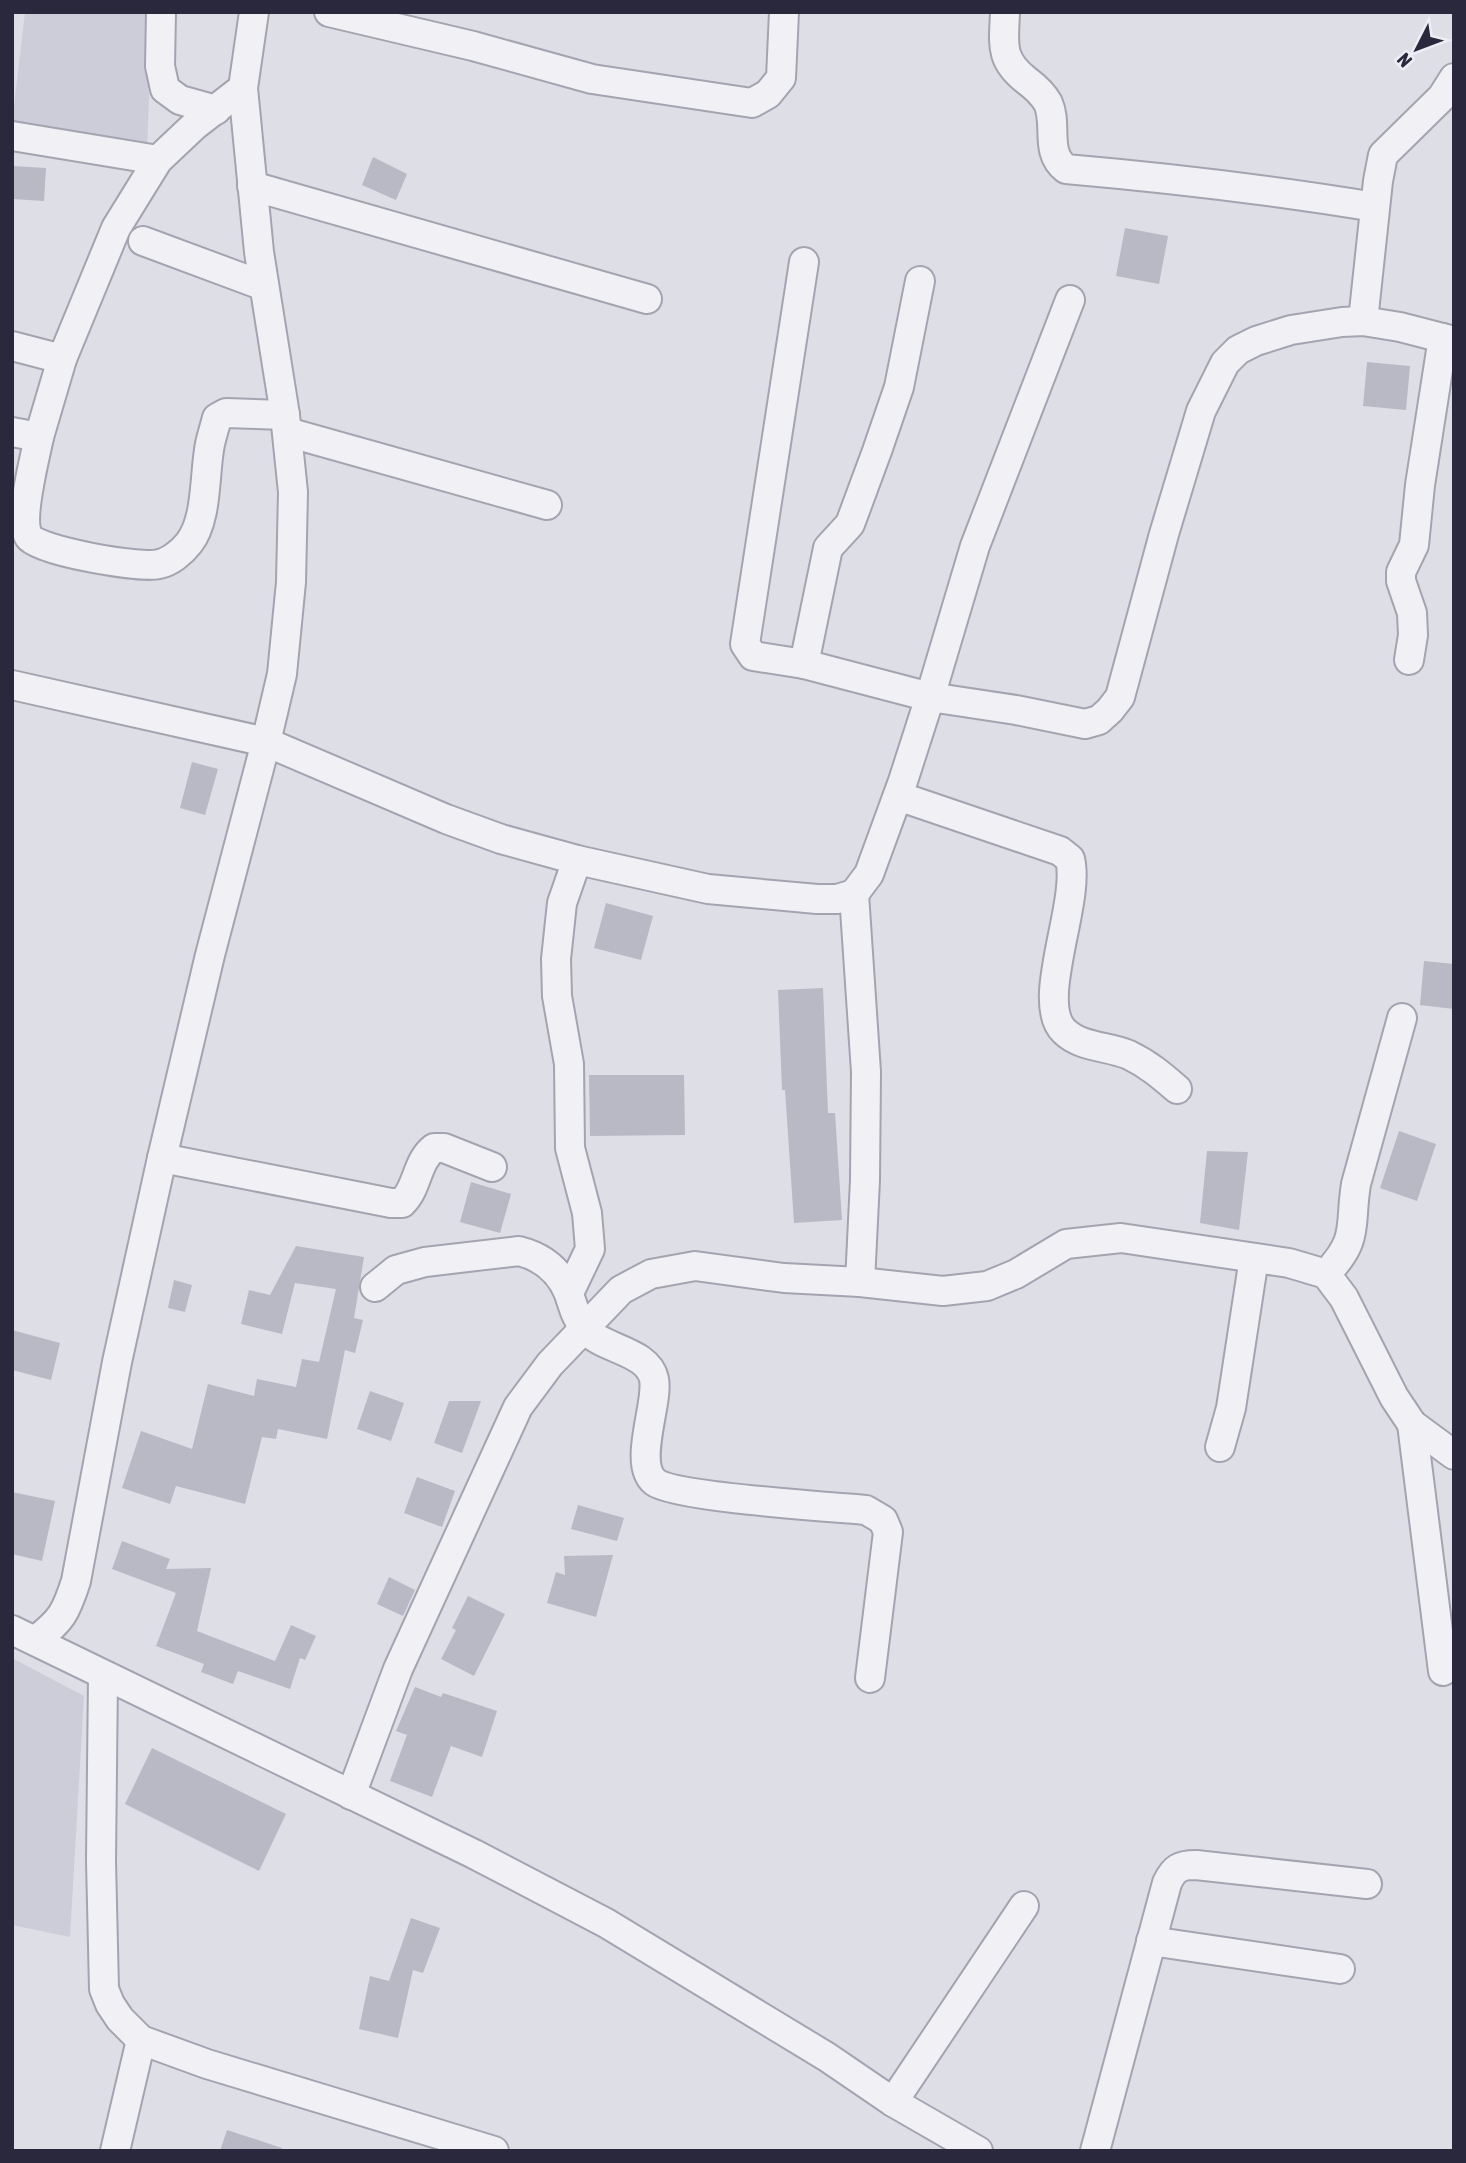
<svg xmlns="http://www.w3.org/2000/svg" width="1466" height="2163" font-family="'Asap Condensed',sans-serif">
	<rect width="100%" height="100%" fill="#dedee7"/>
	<g fill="#cccdd9">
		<path d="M25,12H152L147,152L12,123Z"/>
		<path d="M12,1658L84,1696L70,1937L12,1925Z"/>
	</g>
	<g fill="#b9b9c6">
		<path d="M373,157L407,174L396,200L362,185Z"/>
		<path d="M12,166L46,168L44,201L12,199Z"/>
		<path d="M1125,228L1168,236L1159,284L1116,276Z"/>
		<path d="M1367,362L1410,366L1406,410L1363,406Z"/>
		<path d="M192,762L218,769L205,815L180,808Z"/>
		<path d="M606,903L653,916L641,960L594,948Z"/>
		<path d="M1424,961L1454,964V1009L1420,1005Z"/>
		<path d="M823,988L828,1113H835L842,1220L794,1223L785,1090H782L778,990Z"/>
		<path d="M589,1075H684L685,1135L590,1136Z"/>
		<path d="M1399,1131L1436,1144L1417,1201L1380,1188Z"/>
		<path d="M1207,1151L1248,1152L1239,1230L1200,1223Z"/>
		<path d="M471,1182L511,1194L500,1233L460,1222Z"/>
		<path d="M296,1246L364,1257L354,1318L363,1320L355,1353L345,1350L327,1439L278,1429L276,1439L262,1437L245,1504L176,1486L170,1504L122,1488L141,1431L192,1449L208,1384L254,1396L257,1379L296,1387L302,1359L319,1362L336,1289L295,1283L282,1334L241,1324L249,1290L270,1295Z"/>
		<path d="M174,1280L192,1285L185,1312L168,1308Z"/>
		<path d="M12,1330L60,1343L51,1380L12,1370Z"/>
		<path d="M370,1391L404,1403L391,1441L357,1429Z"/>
		<path d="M449,1401H481L462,1453L434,1443Z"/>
		<path d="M417,1477L455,1491L442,1527L404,1513Z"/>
		<path d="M12,1492L55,1501L42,1561L12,1554Z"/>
		<path d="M578,1505L624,1518L617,1541L571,1529Z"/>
		<path d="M122,1541L170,1559L166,1569L211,1568L197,1631L275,1661L291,1625L316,1636L305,1660L300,1658L290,1689L238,1671L233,1684L201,1672L204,1664L156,1646L176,1593L112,1569Z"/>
		<path d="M613,1555L596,1617L547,1603L556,1572L565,1575L564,1556Z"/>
		<path d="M389,1577L415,1590L403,1616L377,1604Z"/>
		<path d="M468,1596L505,1614L474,1676L441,1659L456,1630L452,1628Z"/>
		<path d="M415,1687L441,1697L443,1693L497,1711L482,1757L451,1746L432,1797L390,1781L407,1735L396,1731Z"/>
		<path d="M152,1748L286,1814L259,1871L125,1804Z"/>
		<path d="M411,1918L440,1928L423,1973L413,1970L398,2038L359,2029L370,1976L389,1981Z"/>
		<path d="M227,2130L282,2148L281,2151H220Z"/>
	</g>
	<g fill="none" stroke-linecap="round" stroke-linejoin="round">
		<defs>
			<g id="minor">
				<path d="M161,12L160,66L165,89L180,100L216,110"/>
				<path d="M329,12L473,46L592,79L752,103L768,94L781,78L784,12"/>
				<path d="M1005,12C1004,43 999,59 1026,80C1034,86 1043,94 1048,103C1058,125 1044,152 1066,169C1169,178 1272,190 1375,207"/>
				<path d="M12,136L158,160"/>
				<path d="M252,186L647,299"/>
				<path d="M143,241L264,286"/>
				<path d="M804,262L745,644L753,656L804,664L930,697L975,546L1070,300"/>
				<path d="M1363,321L1378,181L1383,155L1442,97L1454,78"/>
				<path d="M12,346L62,359"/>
				<path d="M12,432L39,437L62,359L116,228L158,160L194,126L243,88"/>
				<path d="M287,432L547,505"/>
				<path d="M39,437C35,458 18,520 29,537C38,551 142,569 159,564C170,562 182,552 189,543C208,519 204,473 210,444C212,435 215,426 217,418L226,413L285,415"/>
				<path d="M1409,660L1413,635L1412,613L1401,581V572L1414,545L1420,485L1443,338"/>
				<path d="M804,664L828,548L850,524L877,451L899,387L920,281"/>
				<path d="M12,685L266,742L446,819L501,839L577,860L708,889L817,899H837L854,894L866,1072L865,1180L860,1282L943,1291L987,1286L1016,1274L1066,1244L1121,1238L1289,1263L1326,1274L1344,1298L1394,1397L1412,1424L1454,1455"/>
				<path d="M898,796L1060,851L1070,859C1081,902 1034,1002 1064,1031C1081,1048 1109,1046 1129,1055C1148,1064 1162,1076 1177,1089"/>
				<path d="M854,894L869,874L903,781L930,697L1016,710L1085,724L1099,720L1110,710L1120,697L1164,534L1201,411L1225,363L1238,350L1256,341L1291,330L1342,322L1363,321L1400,327L1454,341"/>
				<path d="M162,1158L391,1203H402C418,1188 416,1162 434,1148H444L492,1167"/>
				<path d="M1326,1274C1360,1238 1349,1227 1356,1184L1402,1018"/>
				<path d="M375,1287L396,1270L425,1262L519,1251C543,1257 560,1271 569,1294C573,1306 576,1318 584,1328C602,1350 648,1350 654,1379C659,1403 632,1464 655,1482C674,1497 832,1507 866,1510L883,1520L888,1532L870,1678"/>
				<path d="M569,1293L590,1249L587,1213L570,1148L569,1064L557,996L556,959L562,903L577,860"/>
				<path d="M1412,1424L1443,1671"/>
				<path d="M1220,1447L1231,1408L1254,1258"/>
				<path d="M12,1630L474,1854L606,1923L827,2057L893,2102L978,2151"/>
				<path d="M36,1640C62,1620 66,1612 76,1581L117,1362L162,1158L210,955L266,742L282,674L291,582L293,492L285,415L259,252L243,88L254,12"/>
				<path d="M103,1676L101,1861L104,1989L110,2004L120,2019L141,2040L207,2064L494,2151"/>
				<path d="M351,1795L398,1669L518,1407L550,1364L621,1290L651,1274L695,1266L784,1278L860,1282"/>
				<path d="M1151,1941L1340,1969"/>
				<path d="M893,2102L1024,1906"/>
				<path d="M115,2151L141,2040"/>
				<path d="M1095,2151L1167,1883C1174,1868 1180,1865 1196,1865L1367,1884"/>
			</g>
		</defs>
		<use href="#minor" stroke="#a4a4b1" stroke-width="32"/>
		<use href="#minor" stroke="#f1f1f5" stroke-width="28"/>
	</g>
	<rect width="1466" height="2163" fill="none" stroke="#29283d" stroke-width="28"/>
	<g transform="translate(1417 49) rotate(228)" stroke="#edeef5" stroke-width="5" paint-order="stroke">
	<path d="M0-5L12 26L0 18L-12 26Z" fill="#29283d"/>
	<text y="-10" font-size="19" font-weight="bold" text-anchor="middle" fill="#29283d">N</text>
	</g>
</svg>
